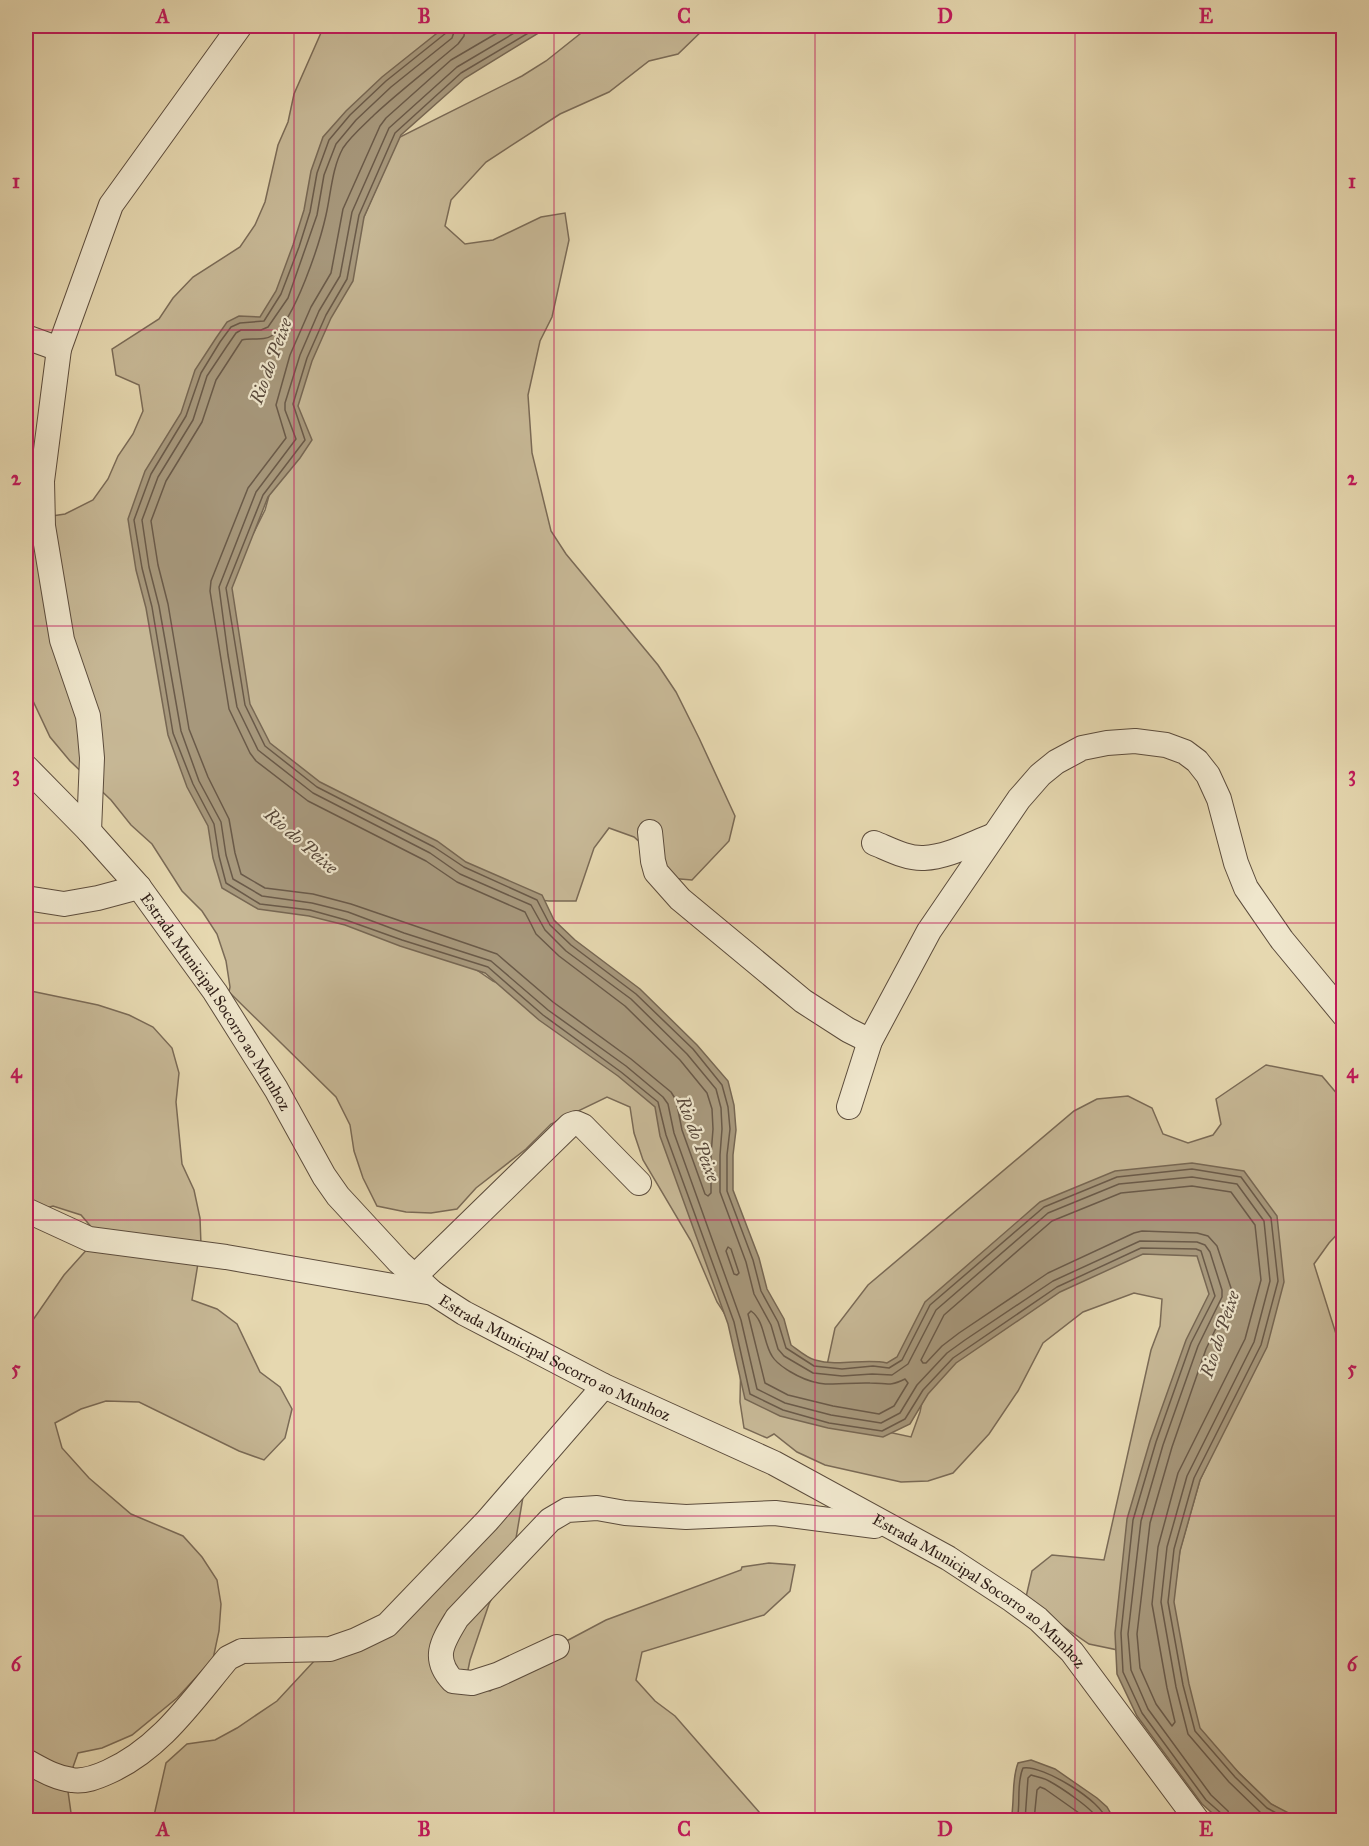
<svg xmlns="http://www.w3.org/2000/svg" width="1369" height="1846" font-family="'IM FELL Great Primer',serif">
	<rect width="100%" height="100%" fill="#e6d8b0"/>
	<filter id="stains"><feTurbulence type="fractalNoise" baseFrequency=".00333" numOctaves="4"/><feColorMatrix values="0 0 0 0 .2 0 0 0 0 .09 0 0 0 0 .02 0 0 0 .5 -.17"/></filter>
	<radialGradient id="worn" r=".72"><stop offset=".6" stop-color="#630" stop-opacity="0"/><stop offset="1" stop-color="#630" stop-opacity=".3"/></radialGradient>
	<g fill="#c7b896" stroke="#7a6a56" stroke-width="1.5">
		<path d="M324,26H488L397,81L194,678L449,951L493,981L607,1031L628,1046L763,1322L860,1426L911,1437L920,1412L925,1387L1093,1253L1199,1254L1224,1263L1118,1650L1089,1644L1045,1614L1026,1597L1032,1571L1052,1555L1104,1560L1151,1350L1160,1326L1162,1299L1134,1293L1083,1312L1043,1343L1018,1391L989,1434L953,1473L928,1481L901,1482L825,1465L797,1452L774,1434L767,1438L744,1428L740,1402L741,1352L732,1325L717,1302L691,1241L643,1160L634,1133L630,1107L607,1097L551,1124L526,1149L476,1188L457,1209L431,1213L406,1212L377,1206L363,1178L354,1151L350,1125L336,1097L229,992L230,987L226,961L217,934L202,911L182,891L152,844L131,825L111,800L70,761L50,737L26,686V550L39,518L65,514L93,500L108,479L118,456L133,434L143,411L139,385L116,375L112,349L159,319L173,298L193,277L240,247L255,225L265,202L278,145L288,122L294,94Z"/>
		<path d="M590,26H707L678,54L649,61L609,92L560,114L486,162L451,200L445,226L465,244L493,240L541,217L565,213L569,240L552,317L540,341L528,395L532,453L551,531L566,554L658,665L676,692L699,738L735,816L729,841L692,880L668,878L653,854L634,837L609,828L594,848L576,901H549L493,896L267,768L221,631L235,554L253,534L265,510L316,328L398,138L522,76L546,61Z"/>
		<path d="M26,990L98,1005L129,1015L153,1027L172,1048L179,1073L176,1102L182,1164L194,1190L200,1218L201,1245L192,1300L217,1309L237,1324L260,1372L280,1387L292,1409L285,1438L264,1460L239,1451L139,1402L106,1401L81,1409L55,1423L62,1448L89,1478L131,1514L183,1536L202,1557L217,1580L221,1604L219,1631L213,1659L177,1698L132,1735L102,1748L78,1753L67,1784L72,1820H26V1330L64,1275L99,1236L81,1215L53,1206L26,1214Z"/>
		<path d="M1266,1065L1322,1076L1344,1102L1343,1228L1329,1243L1314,1264L1343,1356V1820H1290L1280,1809L1271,1804L1199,1734L1165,1663L1180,1550L1200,1480L1217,1444L1228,1198L894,1378L824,1379L835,1328L868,1285L1074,1111L1097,1099L1128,1096L1152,1108L1163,1134L1188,1143L1213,1135L1221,1124L1216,1099Z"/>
		<path d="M524,1491L513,1556L489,1604L470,1660L465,1685L490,1691L557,1646L606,1620L741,1570L742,1567L769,1563L795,1565L790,1591L764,1615L642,1652L636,1680L655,1701L675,1716L766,1820H153L166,1763L187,1744L215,1740L237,1728L277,1701L329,1645L356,1644Z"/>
	</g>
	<g fill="#a7987c" stroke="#776753" stroke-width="1.5">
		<path d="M446,26H550L465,78L401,135L364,217L353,281L331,318L312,361L298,406L312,440L300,458L268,497L232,588L250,704L270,743L320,782L437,841L466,862L542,895L554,920L575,940L640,989L697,1045L728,1081L734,1105L736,1130L733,1155V1190L759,1258L767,1289L784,1319L791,1345C798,1350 807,1358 815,1360C839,1367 864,1358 887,1363L897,1357L925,1302L1040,1202L1115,1171L1192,1163L1244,1171L1277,1216L1284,1282L1267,1347L1200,1480L1180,1551L1174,1602L1189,1684L1200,1728L1239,1773L1271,1804L1302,1820H1220L1202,1804L1137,1716L1117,1674L1115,1633L1127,1519L1150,1441L1186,1340L1209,1294L1197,1256L1143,1254L1060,1292L956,1363L928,1394L910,1424L883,1437L828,1428L780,1416L745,1399L728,1324L660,1136L655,1107L618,1076L539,1020L485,973L400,946L345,925L309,916L258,909L222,888L213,858L208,826L187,787L168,735L146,608L136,570L128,519L145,471L181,413L195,370L216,338L227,322L239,316L260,317L276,291L293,245L304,210L311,171L323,137L346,111L382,77Z"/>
		<path d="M1031,1760L1055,1769L1097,1798L1107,1807L1111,1814L1112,1820H1011C1015,1801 1011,1781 1018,1763Z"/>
	</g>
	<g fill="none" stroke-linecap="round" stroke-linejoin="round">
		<g stroke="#6a5a49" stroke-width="1.5">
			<path d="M449,26L446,33L386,81L350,115L329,140L317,173L310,212L299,247L281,294L264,321L240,323L231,327L220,342L201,373L186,416L151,474L134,520L142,568L152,607L173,733L193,784L214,824L219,856L226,883L260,904L310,910L346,920L402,940L488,967L543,1015L621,1072L658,1102L666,1135L734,1322L750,1394L783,1410L829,1423L882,1431L905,1419L923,1390L953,1358L1057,1287L1141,1248L1196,1249L1201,1251L1215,1296L1191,1343L1156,1442L1133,1520L1121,1633L1123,1672L1142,1713L1206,1800L1222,1814L1223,1820"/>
			<path d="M456,26L452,38L391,87L356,120L336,144L324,175L317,215L288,298L268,327L261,330H241L236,333L227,346L207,376L193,420L158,477L142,520L149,567L159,606L181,731L199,781L221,822L226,855L233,879L262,896L312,903L348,912L404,933L491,961L548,1010L626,1066L663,1097L668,1104L674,1133L741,1320L757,1389L785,1403L831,1415L881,1423L900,1413L917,1385L947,1353L965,1340L1053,1281L1140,1241L1197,1242L1205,1245L1210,1252L1222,1290V1297L1198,1346L1163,1445L1141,1521L1128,1634L1131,1670L1148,1709L1211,1795L1228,1811L1231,1820"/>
			<path d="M465,26L464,36L458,44C430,68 401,90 374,115C364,125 351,136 343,148C332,168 331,193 326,215C320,242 295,320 273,335C263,342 252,337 242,340L216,380L202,422L166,481L151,521L158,565L168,604L189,729L208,777L229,819L235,853L241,874L265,888L313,894L351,904L497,954L553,1002L631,1059L671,1092L676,1100L682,1130L705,1194L708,1196L711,1193V1155L713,1129L712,1109L707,1093L680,1060L625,1006L559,956L536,934L525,912L457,882L426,861L308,801L256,761L250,753L229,709L210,591L211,581L248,488L286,438L276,405L290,355L311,307L331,273L343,209L380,126L386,118L451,60L509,26"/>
			<path d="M526,26L457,67L389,128L352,212L340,276L319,311L300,355L285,403V410L296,439L256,492L219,587L228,655L237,707L258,750L313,793L430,853L460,874L531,905L545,930L566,951L631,999L687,1054L716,1089L721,1108L722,1129L720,1155V1192L746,1262L754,1294L771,1325L778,1349L784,1356L813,1373L842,1376L872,1374L892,1375L908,1364L936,1310L1048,1213L1119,1184L1192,1177L1237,1184L1264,1221L1270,1281L1254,1342L1187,1476L1167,1547L1161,1602L1176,1687L1188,1734L1229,1782L1262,1814L1273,1820"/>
			<path d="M540,26L461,73L395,133L359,215L347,279L326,315L307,358L293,404L305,440L263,495L226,588L245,705L265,746L317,787L434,847L464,867L537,900L550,925L571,945L636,994L693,1049L722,1085L728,1107L730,1129L727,1155V1191L753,1260L761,1291L778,1322L786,1348L814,1366L842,1369L873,1366L889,1368L902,1360L930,1305L1044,1207L1117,1177L1192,1169L1241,1177L1271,1218L1278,1281L1261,1345L1194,1478L1174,1549L1168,1602L1183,1685L1195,1731L1235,1777L1267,1808L1289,1820"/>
			<path d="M1192,1186L1231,1192L1255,1225L1261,1280L1245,1339L1178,1473L1158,1547L1152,1604L1167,1688L1175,1722L1172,1726L1156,1704L1140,1668L1137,1634L1150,1523L1172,1447L1206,1349L1231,1297V1288L1217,1246L1208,1236L1197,1233L1142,1231L1134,1233L1048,1273L959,1333L942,1346L926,1363H923L921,1360L944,1315L1052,1221L1121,1193Z"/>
			<path d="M728,1247L731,1249L739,1273L737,1275L734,1274L726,1251Z"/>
			<path d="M751,1311C765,1321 763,1342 772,1356C776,1363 783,1367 789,1371C822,1391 836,1382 870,1383C887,1383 889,1387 905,1379L908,1383L894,1406L879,1414L833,1406L788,1395L765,1383L748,1314Z"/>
			<path d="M1017,1820C1021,1804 1016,1783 1023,1768C1041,1764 1104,1802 1106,1820"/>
			<path d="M1025,1820L1028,1778L1031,1775C1037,1777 1044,1778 1049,1781C1060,1787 1095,1810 1098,1820"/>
			<path d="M1034,1820L1037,1790L1040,1787L1045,1789L1089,1820"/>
		</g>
		<defs>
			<g id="minor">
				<path d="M26,337L59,349"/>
				<path id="s1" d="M26,767L89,831L139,887L215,992L276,1089L324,1176L338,1196L399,1262L433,1293L464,1313L604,1386L774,1463L948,1558L1012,1600L1038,1619L1072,1652L1197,1820"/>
				<path d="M89,831L92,758L90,735L88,716L62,640L43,526L42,481L59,349L111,205L240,26"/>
				<path d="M650,832L653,861L656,872L680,899L803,1001L848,1030L870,1041"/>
				<path d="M874,843C889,849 907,859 924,858C947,857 971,844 992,836"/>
				<path d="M26,898L64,904L98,898L139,887"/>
				<path d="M849,1107L870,1041L929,931L1019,799L1040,775L1056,762L1082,748L1107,743L1135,741L1166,745L1185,752L1197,761L1208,775L1219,799L1236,863L1246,888L1282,940L1344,1015"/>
				<path d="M26,1210L89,1239L226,1257L433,1293"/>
				<path d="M415,1276L570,1125L576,1123L583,1126L639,1183"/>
				<path d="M557,1647L497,1675L472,1683L453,1681C431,1658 443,1641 457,1618L550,1520L567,1510L597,1508L625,1513L686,1517L775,1513L875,1526"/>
				<path d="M26,1761C41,1769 55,1778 72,1780C85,1782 97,1777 108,1772C160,1749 192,1701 228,1658L242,1651L330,1649L356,1640L387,1625L487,1521L604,1386"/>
			</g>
		</defs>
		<use href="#minor" stroke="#5c4c3c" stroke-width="26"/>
		<use href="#minor" stroke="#efe6cc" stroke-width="24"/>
	</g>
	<path fill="none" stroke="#c2185b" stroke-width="1.5" stroke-opacity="0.55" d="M294,26V1820M554,26V1820M815,26V1820M1075,26V1820M26,330H1344M26,626H1344M26,923H1344M26,1220H1344M26,1516H1344"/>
	<g text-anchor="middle" stroke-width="4.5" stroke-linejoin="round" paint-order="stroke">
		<g font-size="16" fill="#2e1d16" stroke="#efe6cc">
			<text dy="6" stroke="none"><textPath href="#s1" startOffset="303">Estrada Municipal Socorro ao Munhoz</textPath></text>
			<text dy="6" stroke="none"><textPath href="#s1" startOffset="807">Estrada Municipal Socorro ao Munhoz</textPath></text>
			<text dy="6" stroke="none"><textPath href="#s1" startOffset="1293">Estrada Municipal Socorro ao Munhoz</textPath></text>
		</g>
		<g font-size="18" font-style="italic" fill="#58483a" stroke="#efe6cc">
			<text transform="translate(271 361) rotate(-70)" y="6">Rio do Peixe</text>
			<text transform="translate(301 841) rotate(41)" y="6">Rio do Peixe</text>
			<text transform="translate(698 1139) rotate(69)" y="6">Rio do Peixe</text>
			<text transform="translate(1220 1334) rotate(-72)" y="6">Rio do Peixe</text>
		</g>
	</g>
	<rect width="1369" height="1846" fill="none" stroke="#e6d8b0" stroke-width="66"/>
	<rect x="33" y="33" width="1303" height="1780" fill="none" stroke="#c2185b" stroke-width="2"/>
	<g font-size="20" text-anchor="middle" font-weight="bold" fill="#c2185b">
		<text x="163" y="23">A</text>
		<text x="424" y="23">B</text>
		<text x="684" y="23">C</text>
		<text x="945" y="23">D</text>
		<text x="1206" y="23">E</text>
		<text x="16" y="188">1</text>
		<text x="1352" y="188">1</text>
		<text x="16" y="485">2</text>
		<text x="1352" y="485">2</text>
		<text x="16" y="781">3</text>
		<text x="1352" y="781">3</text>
		<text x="16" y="1078">4</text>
		<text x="1352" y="1078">4</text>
		<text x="16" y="1375">5</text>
		<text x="1352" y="1375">5</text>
		<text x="16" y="1671">6</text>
		<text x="1352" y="1671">6</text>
		<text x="163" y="1836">A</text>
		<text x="424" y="1836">B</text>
		<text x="684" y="1836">C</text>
		<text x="945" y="1836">D</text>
		<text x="1206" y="1836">E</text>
	</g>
	<rect width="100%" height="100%" filter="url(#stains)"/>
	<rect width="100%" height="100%" fill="url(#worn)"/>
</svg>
